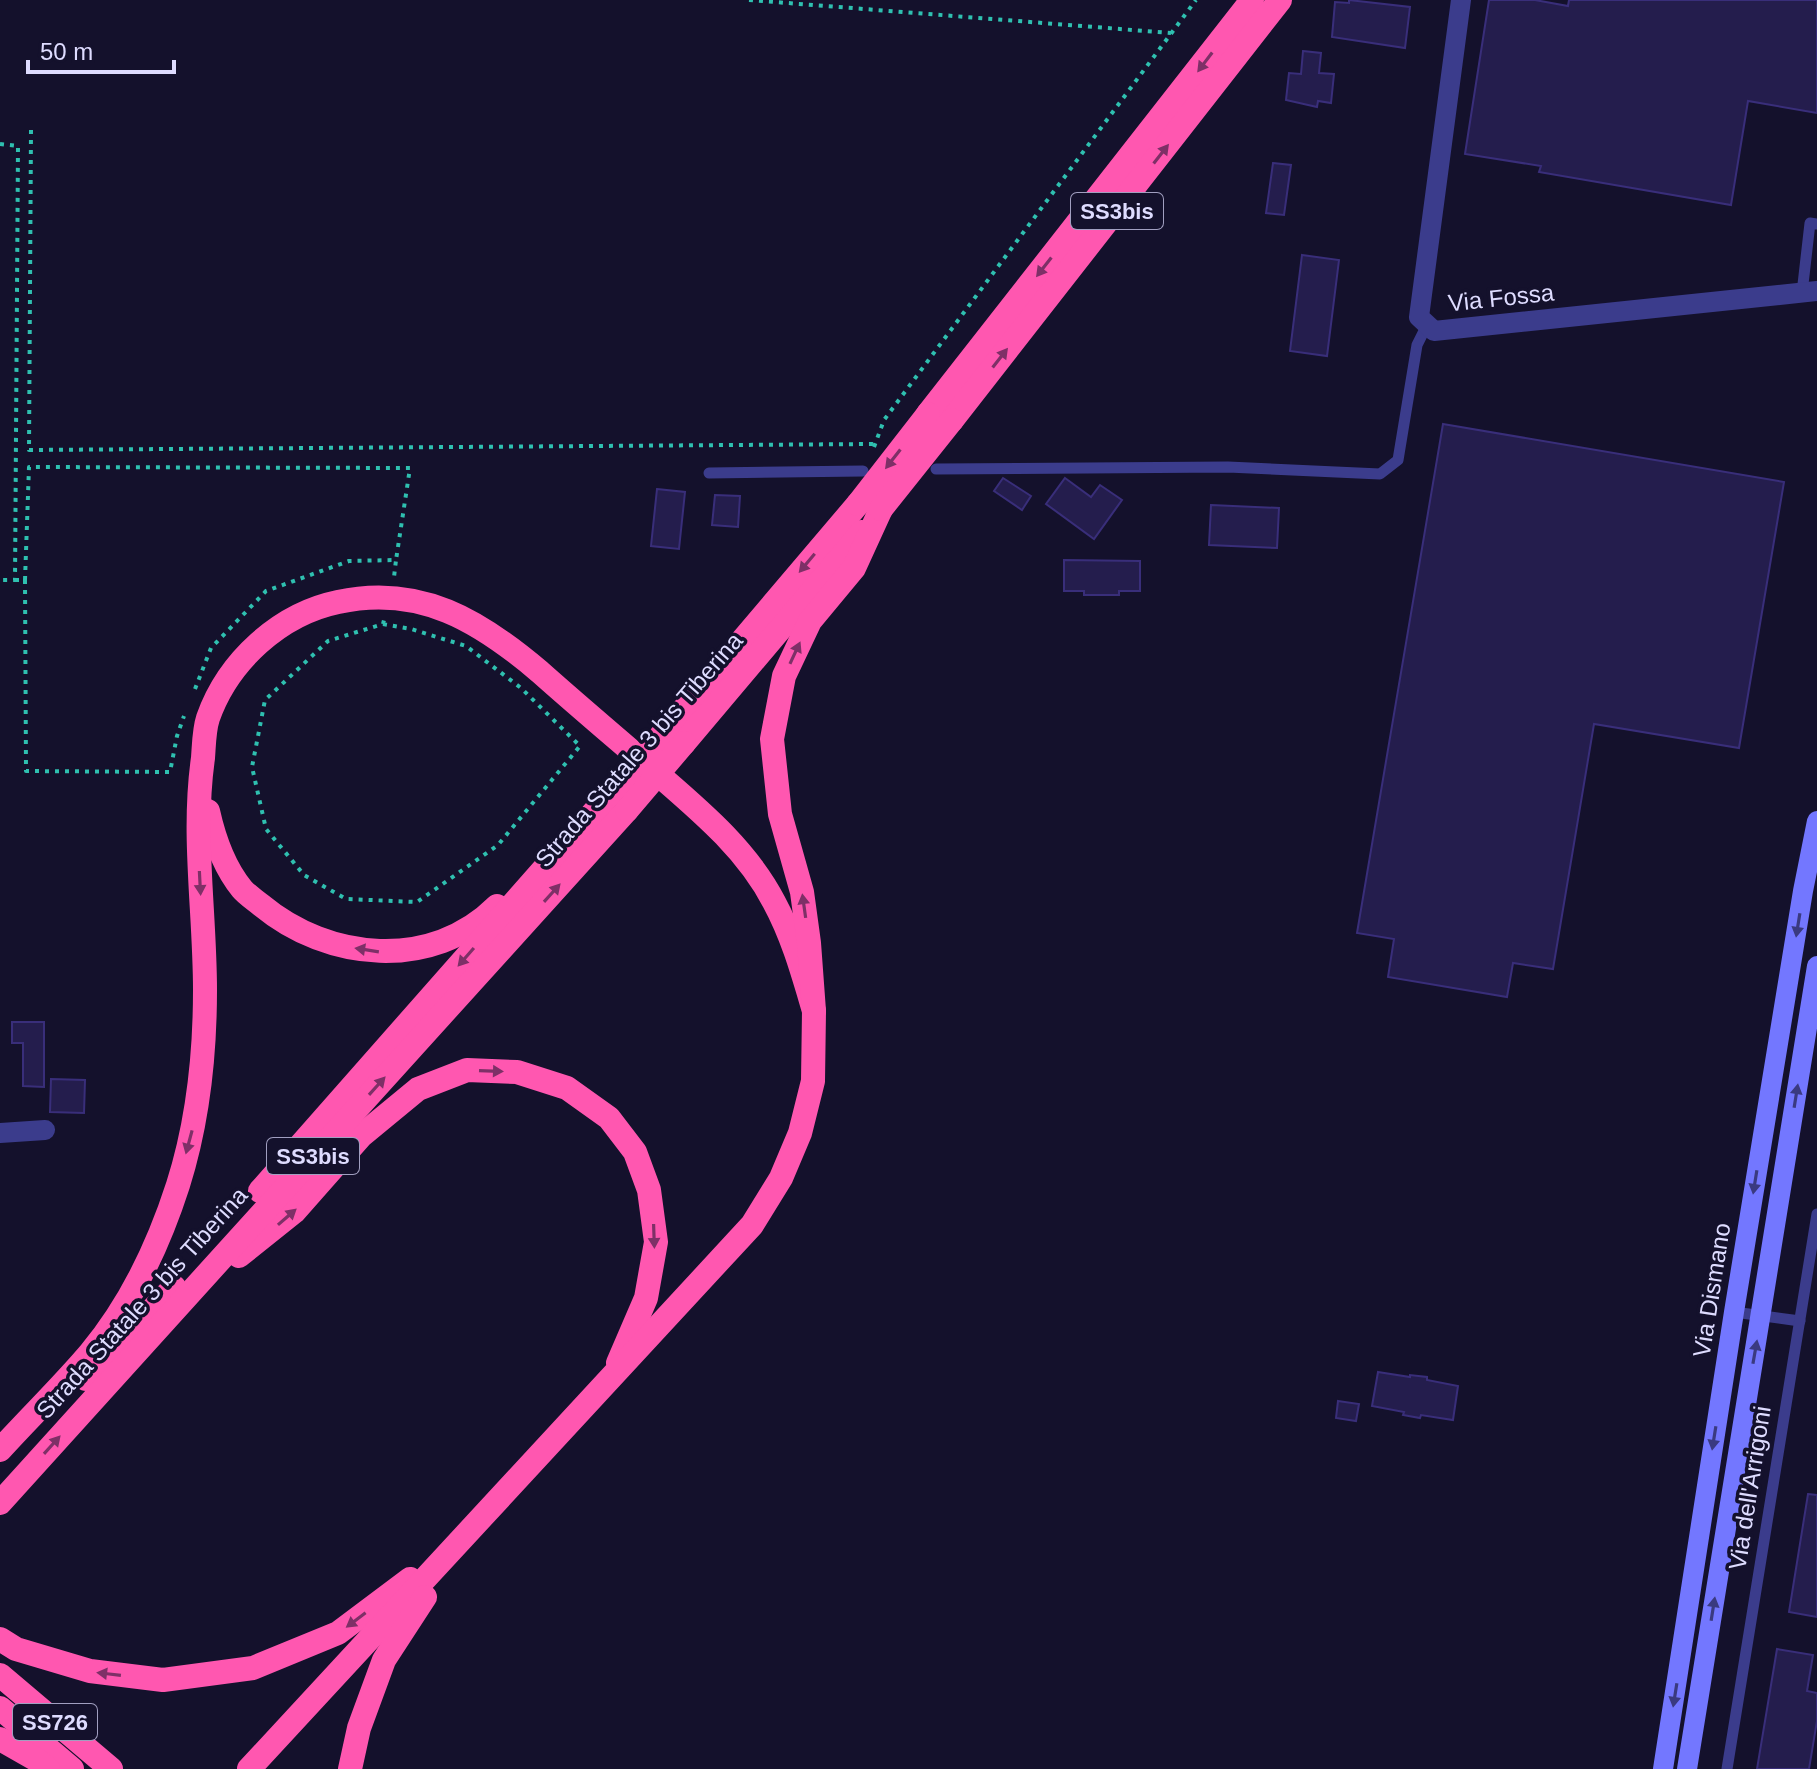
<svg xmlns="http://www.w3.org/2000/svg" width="1817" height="1769" font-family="Helvetica,sans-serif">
	<rect width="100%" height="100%" fill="#14112c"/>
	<g fill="#241d4d" stroke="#392e7a" stroke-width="2">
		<path d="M1349,0L1410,7L1405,48L1332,37L1335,2L1349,3Z"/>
		<path d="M1489,0H1535L1568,6L1569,0H1817V113L1748,101L1731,205L1539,172L1541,166L1465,154Z"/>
		<path d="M1303,51L1321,53L1319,73L1334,74L1331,103L1318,101L1317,107L1286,100L1289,73L1301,74Z"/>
		<path d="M1273,163L1291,165L1284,215L1266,213Z"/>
		<path d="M1302,255L1339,260L1327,356L1290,351Z"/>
		<path d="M1443,424L1784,482L1739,748L1594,724L1553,969L1513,963L1507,997L1388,977L1394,939L1357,933Z"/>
		<path d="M1003,478L1031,496L1022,510L994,491Z"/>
		<path d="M1065,478L1091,497L1100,485L1122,500L1094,539L1046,504Z"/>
		<path d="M657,489L685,492L679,549L651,546Z"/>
		<path d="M715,495L740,496L738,527L712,525Z"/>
		<path d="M1211,505L1279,508L1277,548L1209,545Z"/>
		<path d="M1064,560L1140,561V591H1119V595H1084V591H1064Z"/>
		<path d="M12,1022H44V1087L23,1086V1043H12Z"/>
		<path d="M51,1079L85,1080L84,1113L50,1112Z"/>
		<path d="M1378,1372L1410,1377V1375L1427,1377V1380L1458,1386L1453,1420L1421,1415L1420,1418L1403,1415L1404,1412L1372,1406Z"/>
		<path d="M1338,1401L1359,1404L1356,1421L1336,1418Z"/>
		<path d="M1808,1494L1817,1495V1617L1789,1612Z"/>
		<path d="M1777,1649L1813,1655L1807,1691L1817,1693V1721L1809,1769H1757Z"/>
	</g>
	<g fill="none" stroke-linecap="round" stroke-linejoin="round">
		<g stroke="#2fc0b0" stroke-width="4" stroke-dasharray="4 6" stroke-linecap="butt">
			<path d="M749,0L1171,33"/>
			<path d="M31,130L29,450L875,444"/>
			<path d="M0,144L18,146L15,580H0"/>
			<path d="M874,447L884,420L1196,0"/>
			<path d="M15,580H25L26,771L170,772L177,736L184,716"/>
			<path d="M25,580L29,467L410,468L396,560"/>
			<path d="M383,624L411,629L466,646L521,688L580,746L498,845L417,902L346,899L304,875L266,829L252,767L265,700L328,641L383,624L384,620"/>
			<path d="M195,689L211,648L266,591L349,561L396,560L394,577"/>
		</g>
		<g stroke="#3b3c8c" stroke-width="11">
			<path d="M1802,293L1810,223L1817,224"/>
			<path d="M936,469L1228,467L1380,474L1398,460L1417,345L1427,325"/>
			<path d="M709,473L863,471"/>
			<path d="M1734,1312L1800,1321"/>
			<path d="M1727,1769L1817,1214"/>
		</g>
		<g stroke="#3b3c8c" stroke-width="20">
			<path d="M1461,0L1419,317L1434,331L1817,291"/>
			<path d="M0,1133L45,1130"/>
		</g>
		<g stroke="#7377ff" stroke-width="20">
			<path d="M1663,1769L1734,1312L1803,891L1817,821"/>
			<path d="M1687,1769L1817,966"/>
		</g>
		<g stroke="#ff57b0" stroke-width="24">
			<path d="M928,414L1252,0"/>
			<path d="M952,420L1280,0"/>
			<path d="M667,729L858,504"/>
			<path d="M684,743L862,532"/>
			<path d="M208,811C214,838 224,867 242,889C247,895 255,900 261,905C328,961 432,971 497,906"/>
			<path d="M260,1191L610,794"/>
			<path d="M239,1256L294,1212L361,1136L418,1089L467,1070L517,1072L567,1088L609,1118L635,1152L649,1190L656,1242L646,1298L618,1363"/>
			<path d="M86,1379L174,1287"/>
			<path d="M0,1450C30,1417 62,1386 90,1353C130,1305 159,1244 178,1185C198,1122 205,1056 205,990C205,912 192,835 203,758C204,745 204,730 208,718C228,661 280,614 338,602C420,584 480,621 540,672C577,705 615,737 652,769C698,809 746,848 774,902C793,937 803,974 814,1011"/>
			<path d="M0,1503L627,810"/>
			<path d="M0,1639L16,1649L90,1671L163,1680L253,1668L338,1633L410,1579"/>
			<path d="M0,1675L111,1769"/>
			<path d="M0,1708L72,1769"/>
			<path d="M0,1739L37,1760L48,1769"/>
			<path d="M249,1769L752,1225L781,1178L800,1133L813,1081L814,1011L809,943L802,892L780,814L772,739L784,676L810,621L854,568L881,509"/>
			<path d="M350,1769L359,1728L384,1660L425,1597"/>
		</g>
		<g stroke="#ff57b0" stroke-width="24">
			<path d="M858,504L928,414"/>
			<path d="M881,509L952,420"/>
			<path d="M610,794L667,729"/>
			<path d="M627,810L684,743"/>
		</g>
	</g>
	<defs><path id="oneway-solid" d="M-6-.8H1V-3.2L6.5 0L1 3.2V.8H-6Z" transform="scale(2)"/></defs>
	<g fill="#7e3067">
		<use href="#oneway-solid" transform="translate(1205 62) rotate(127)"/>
		<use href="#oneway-solid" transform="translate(1161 154) rotate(-52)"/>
		<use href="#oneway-solid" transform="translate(1044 267) rotate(128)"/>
		<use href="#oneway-solid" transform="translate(1000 358) rotate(-52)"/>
		<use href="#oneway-solid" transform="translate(893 459) rotate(128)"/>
		<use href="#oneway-solid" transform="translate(807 563) rotate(130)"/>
		<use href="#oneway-solid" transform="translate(795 653) rotate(-65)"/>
		<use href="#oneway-solid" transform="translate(200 883) rotate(87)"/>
		<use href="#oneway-solid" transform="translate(552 893) rotate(-48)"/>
		<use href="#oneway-solid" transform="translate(804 906) rotate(-98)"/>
		<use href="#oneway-solid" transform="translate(367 950) rotate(-171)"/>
		<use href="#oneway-solid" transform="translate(466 957) rotate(131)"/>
		<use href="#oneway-solid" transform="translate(491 1071) rotate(2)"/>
		<use href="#oneway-solid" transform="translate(377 1086) rotate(-48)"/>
		<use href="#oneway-solid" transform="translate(189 1142) rotate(105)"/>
		<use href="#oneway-solid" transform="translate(287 1217) rotate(-41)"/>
		<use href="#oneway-solid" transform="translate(654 1236) rotate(88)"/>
		<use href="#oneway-solid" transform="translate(52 1445) rotate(-48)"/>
		<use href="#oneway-solid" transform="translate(356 1620) rotate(143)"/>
		<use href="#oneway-solid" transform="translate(109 1674) rotate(-173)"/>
	</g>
	<g fill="#3a3a80">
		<use href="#oneway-solid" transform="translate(1798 925) rotate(99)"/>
		<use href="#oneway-solid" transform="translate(1796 1096) rotate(-81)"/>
		<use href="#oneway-solid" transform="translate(1755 1182) rotate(99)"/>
		<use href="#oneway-solid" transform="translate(1755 1352) rotate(-80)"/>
		<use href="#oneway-solid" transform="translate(1714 1438) rotate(99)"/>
		<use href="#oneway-solid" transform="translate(1713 1609) rotate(-81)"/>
		<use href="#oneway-solid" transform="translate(1675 1695) rotate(99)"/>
	</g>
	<g text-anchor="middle" stroke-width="7" stroke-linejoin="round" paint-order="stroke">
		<g fill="#14112c" stroke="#a19fc0" stroke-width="2">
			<rect x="1071" y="193" width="92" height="36" rx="6"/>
			<rect x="267" y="1138" width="92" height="36" rx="6"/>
			<rect x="13" y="1704" width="84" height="36" rx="6"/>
		</g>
		<g font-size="22" font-weight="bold" fill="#dedcff">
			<text x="1117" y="219">SS3bis</text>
			<text x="313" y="1164">SS3bis</text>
			<text x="55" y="1730">SS726</text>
		</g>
		<g font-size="24" fill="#dedcff" stroke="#14112c">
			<text transform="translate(1501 298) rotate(-6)" y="8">Via Fossa</text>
			<text transform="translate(639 750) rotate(-49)" y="8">Strada Statale 3 bis Tiberina</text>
			<text transform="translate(1712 1290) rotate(-81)" y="8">Via Dismano</text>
			<text transform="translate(142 1303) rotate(-48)" y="8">Strada Statale 3 bis Tiberina</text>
			<text transform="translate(1750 1488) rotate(-81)" y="8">Via dell'Arrigoni</text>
		</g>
	</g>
	<path d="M28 60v12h146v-12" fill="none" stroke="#dedcff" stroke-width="4"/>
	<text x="40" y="60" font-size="24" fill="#dedcff" stroke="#14112c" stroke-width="6" paint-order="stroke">50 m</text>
</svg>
